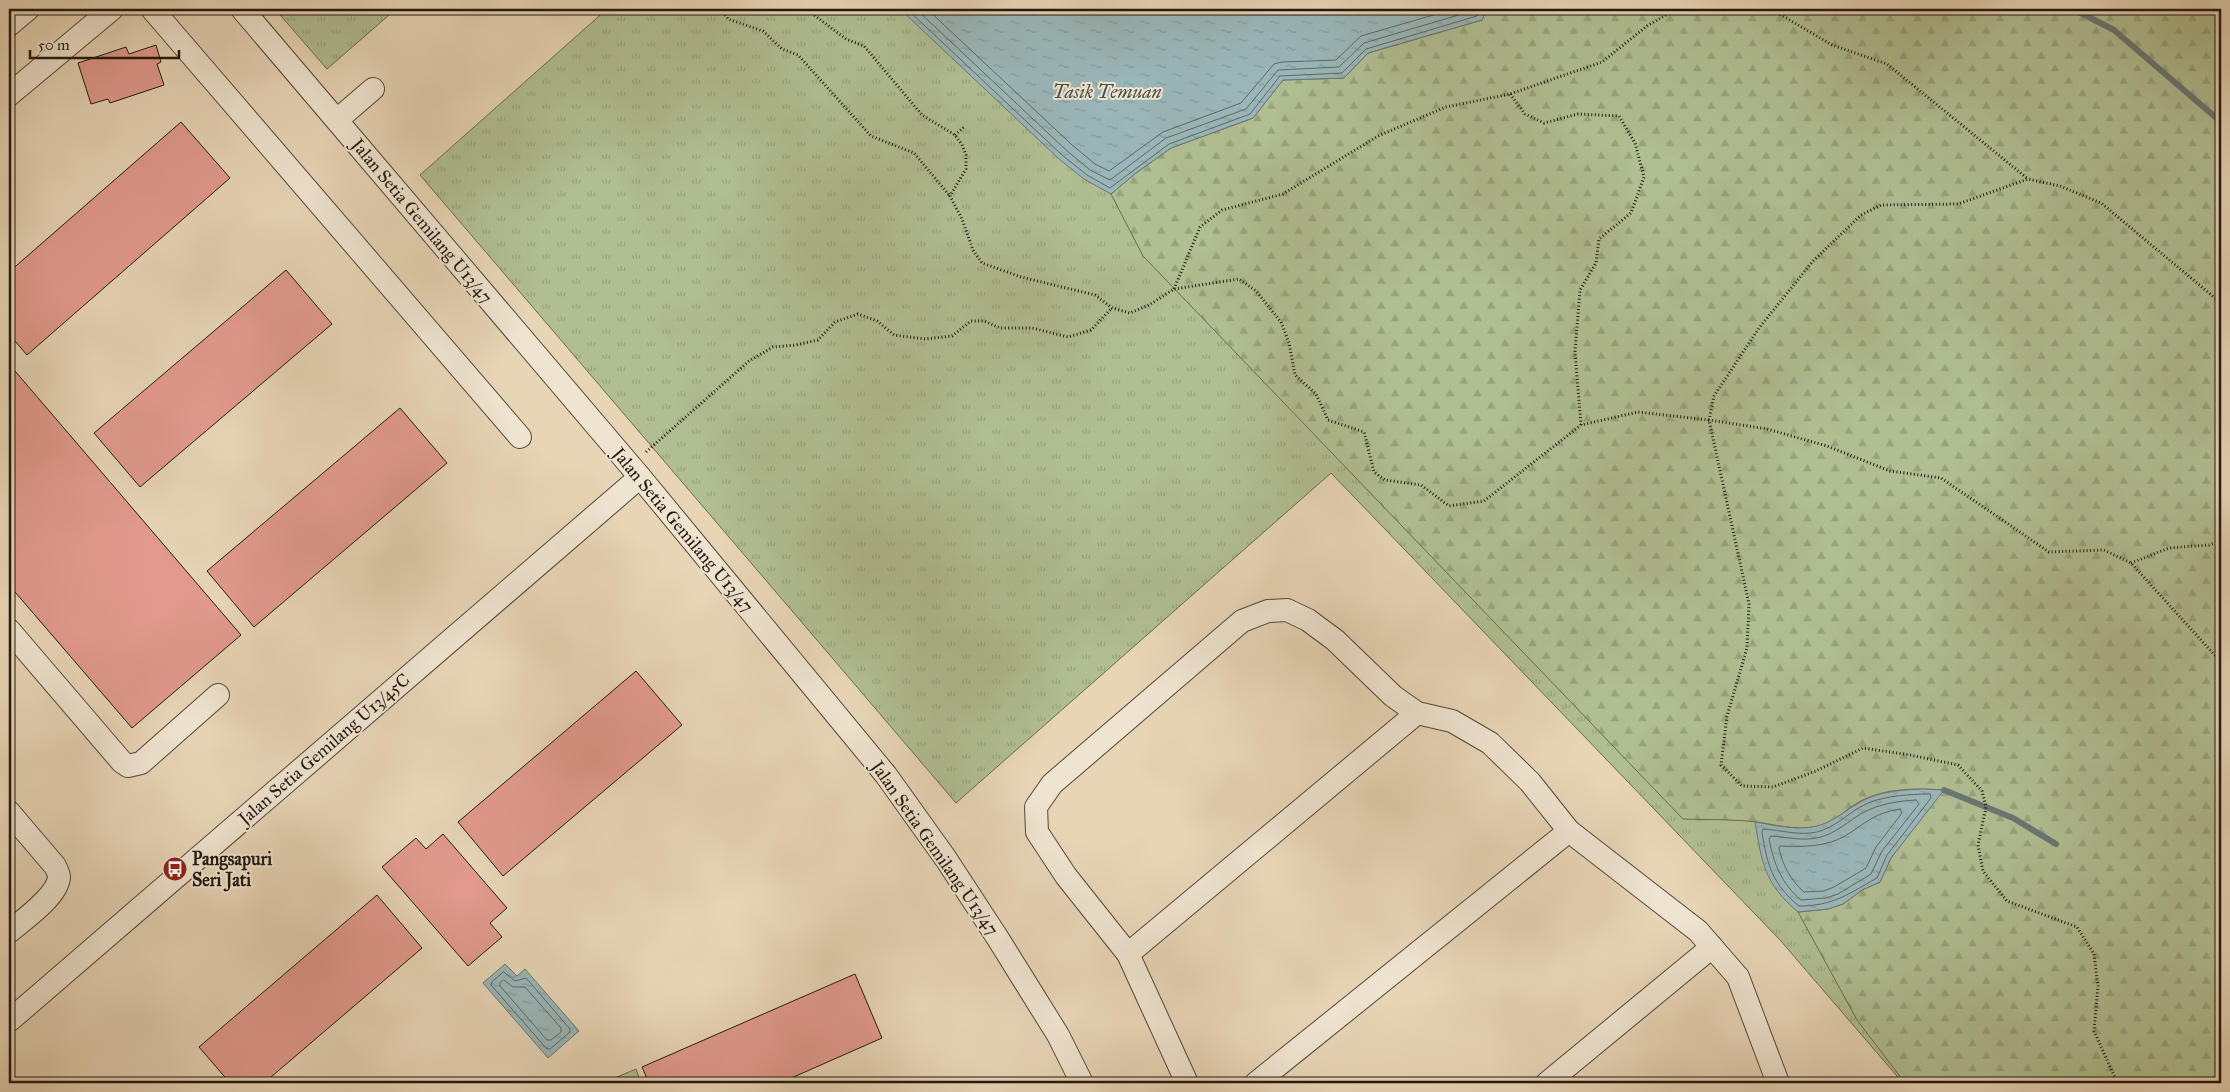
<svg xmlns="http://www.w3.org/2000/svg" width="2230" height="1092" font-family="'IM FELL Great Primer',serif">
	<defs>
		<pattern id="grass-tufts" width="24" height="20" patternUnits="userSpaceOnUse" patternTransform="scale(1.25)"><rect width="24" height="20" fill="#b0be92"/><path d="M3 7l-1-3M5 7V3M7 7l1-3M15 17l-1-3M17 17v-4M19 17l1-3" fill="none" stroke="#97a37d"/></pattern>
		<pattern id="forest-firs" width="22" height="20" patternUnits="userSpaceOnUse" patternTransform="scale(1.25)"><rect width="22" height="20" fill="#b0be92"/><path d="M5 1l3.5 6h-7zM16 11l3.5 6h-7z" fill="#97a37d"/></pattern>
		<pattern id="water-ripples" width="26" height="14" patternUnits="userSpaceOnUse" patternTransform="scale(1.25)"><rect width="26" height="14" fill="#9ab6b8"/><path d="M2 4q2-2 4 0t4 0M15 11q2-2 4 0t4 0" fill="none" stroke="#849c9d"/></pattern>
	</defs>
	<rect width="100%" height="100%" fill="#e7d5b6"/>
	<filter id="stains"><feTurbulence type="fractalNoise" baseFrequency=".004" numOctaves="4"/><feColorMatrix values="0 0 0 0 .2 0 0 0 0 .09 0 0 0 0 .02 0 0 0 .5 -.17"/></filter>
	<radialGradient id="worn" r=".72"><stop offset=".6" stop-color="#630" stop-opacity="0"/><stop offset="1" stop-color="#630" stop-opacity=".3"/></radialGradient>
	<g fill="url(#grass-tufts)" stroke="#686c50">
		<path d="M275,9H396L327,69Z"/>
		<path d="M607,9H2221V1083H1903L1780,940L1331,473L956,803L420,175Z"/>
	</g>
	<path fill="url(#forest-firs)" stroke="#686c50" d="M1487,9H2221V1083H1905L1857,1020L1798,912L1828,909L1843,904L1862,890L1880,882L1891,858L1943,790C1915,788 1883,788 1857,803C1843,812 1832,824 1814,827C1794,830 1776,825 1757,822C1733,819 1707,820 1683,819L1143,256L1111,194L1136,173L1171,148L1253,118L1283,80L1344,78L1368,53L1482,20Z"/>
	<path fill="#b0be92" stroke="#686c50" d="M636,1069L641,1083H603Z"/>
	<g fill="url(#water-ripples)" stroke="#6a7774">
		<path d="M900,9H1487L1482,20L1368,53L1344,78L1283,80L1253,118L1171,148L1136,173L1111,194L1084,179L1059,159Z"/>
		<path d="M1924,789L1944,790L1891,858L1880,882L1862,890L1843,904L1828,909L1798,912C1764,883 1762,863 1755,822C1774,825 1797,831 1817,826C1833,822 1843,812 1857,804C1877,791 1901,790 1924,789Z"/>
		<path d="M505,964L517,976L525,969L579,1031L548,1058L483,983Z"/>
	</g>
	<g fill="none" stroke-linecap="round" stroke-linejoin="round">
		<g stroke="#5e6863" stroke-width="1">
			<path d="M907,9L1062,155L1087,175L1110,188L1169,144L1250,114L1280,76L1342,73L1366,49L1477,16L1481,9"/>
			<path d="M916,9L1066,150L1090,170L1110,180L1166,138L1246,109L1278,70L1339,67L1364,43L1472,11L1474,9"/>
			<path d="M927,9L1071,144L1095,164L1109,171L1163,132L1241,103L1274,64L1282,62L1336,60L1361,36L1454,9"/>
			<path d="M1924,794H1930L1931,798L1887,855L1877,878C1848,894 1833,906 1799,906C1772,884 1767,864 1762,832L1763,829C1781,830 1799,836 1817,832C1835,827 1845,816 1860,807C1880,796 1902,795 1924,794Z"/>
			<path d="M1916,800L1919,804L1882,851L1871,874L1838,894L1826,898L1801,900C1781,883 1774,864 1769,839L1771,836C1786,837 1802,841 1817,838C1836,834 1848,821 1864,812C1880,804 1898,801 1916,800Z"/>
			<path d="M1900,809L1902,813L1876,847L1866,868L1834,887L1824,891L1804,892C1791,881 1782,864 1779,848L1780,846C1802,847 1826,847 1845,836C1866,823 1874,813 1900,809Z"/>
			<path d="M504,972L515,981L526,978L570,1029V1032L550,1049H547L491,985L492,982Z"/>
			<path d="M504,980L513,987H525L561,1028V1032L551,1040H547L500,986V983Z"/>
		</g>
		<g stroke="#6a7774" stroke-width="6">
			<path d="M2073,9L2114,30L2221,122"/>
			<path d="M1944,790L2013,818L2056,844"/>
		</g>
	</g>
	<g fill="#e19a8d" stroke="#21190e">
		<path d="M156,45L161,62L157,64L164,85L110,103L108,99L91,104L78,63L126,47L129,54Z"/>
		<path d="M181,122L230,178L27,355L9,334V272Z"/>
		<path d="M286,270L332,324L140,487L94,433Z"/>
		<path d="M9,364L241,635L132,728L9,585Z"/>
		<path d="M400,408L447,463L254,627L207,571Z"/>
		<path d="M636,671L682,725L503,876L458,822Z"/>
		<path d="M443,834L507,908L490,923L502,937L468,966L382,867L416,838L426,849Z"/>
		<path d="M377,895L422,948L264,1083H230L199,1047Z"/>
		<path d="M855,974L882,1038L780,1083H649L642,1067Z"/>
	</g>
	<g fill="none" stroke-linecap="round" stroke-linejoin="round">
		<defs>
			<g id="minor">
				<path d="M152,9L520,437"/>
				<path d="M242,9L640,477L886,775L946,859L997,937L1058,1035L1082,1083"/>
				<path d="M9,25L28,9"/>
				<path d="M9,95L112,9"/>
				<path d="M337,120L373,89"/>
				<path d="M9,630L122,762L128,766L141,763L218,695"/>
				<path d="M9,812L55,866C57,870 59,874 59,877C58,896 23,920 9,932"/>
				<path d="M1128,954L1417,713"/>
				<path d="M9,1021L640,477"/>
				<path d="M1187,1083L1128,954L1066,876L1037,832L1036,807L1052,784L1242,621L1268,611L1287,610L1308,620L1335,640L1393,696L1417,713L1452,721L1490,743L1530,782L1569,831L1698,931L1738,977L1778,1083"/>
				<path d="M1256,1083L1569,831"/>
				<path d="M1547,1083L1712,947"/>
			</g>
		</defs>
		<use href="#minor" stroke="#524838" stroke-width="24"/>
		<g stroke="#21190e" stroke-width="3" stroke-dasharray="1 2.5" stroke-linecap="butt">
			<path d="M721,9L728,19L763,31L782,49L798,55L871,136L914,153L950,196"/>
			<path d="M806,9L846,39L864,46L922,115L955,135L962,145L966,155V169L950,196L962,219L973,250L982,263L1021,277L1095,295L1112,308L1130,313L1149,305L1174,289L1239,279L1256,291L1281,322L1289,343L1295,375L1316,394L1328,420L1364,432L1374,472L1385,480L1421,485L1449,506L1484,501L1581,425L1638,412L1709,420L1749,604L1747,648L1727,716L1721,765L1742,786L1773,787L1816,771L1863,748L1910,755L1958,765L1982,791L1986,807L1978,845L1983,871L2007,901L2077,927L2094,954L2098,986L2094,1031L2116,1080L2121,1083"/>
			<path d="M1771,9L1832,45L1887,64L2028,179"/>
			<path d="M1510,94L1525,114L1544,123L1578,114L1619,116L1635,143L1644,177L1631,213L1599,239L1596,263L1580,290L1575,352L1581,425"/>
			<path d="M955,135L964,127"/>
			<path d="M1174,289L1200,227L1222,210L1283,194L1378,136L1446,107L1510,94L1602,62L1647,26L1676,9"/>
			<path d="M2221,303L2101,203L2060,186L2028,179L1958,204L1881,205L1861,215L1813,261L1759,328L1714,396L1709,420L1767,429L1827,446L1890,471L1941,478L2049,552L2104,550L2131,563L2221,662"/>
			<path d="M2221,440L2217,464L2221,481"/>
			<path d="M646,452L749,361L773,347L796,345L818,340L835,322L858,314L877,321L894,335L925,339L952,336L971,321H984L1000,328H1032L1068,337L1091,330L1112,308"/>
			<path d="M2131,563L2169,548L2209,545L2221,541"/>
			<path d="M2219,1083L2221,1072"/>
		</g>
		<use href="#minor" stroke="#efe4d0" stroke-width="22"/>
	</g>
	<defs>
		<symbol id="bus-disc" viewBox="-11 -11 22 22"><circle r="9.5" fill="#8f2418" stroke="#efe4d0"/><path d="M-5-6H5V4H4V6H2V4H-2V6H-4V4H-5ZM-3.5-4V0h7V-4ZM-3.5 1.2v1.5H-2V1.2ZM2 1.2v1.5H3.5V1.2Z" fill="#fff"/></symbol>
	</defs>
	<g fill-rule="evenodd">
		<use href="#bus-disc" x="161" y="855" width="28" height="28"/>
	</g>
	<g text-anchor="middle" stroke-width="4" stroke-linejoin="round" paint-order="stroke">
		<g font-size="18" fill="#21190e" stroke="#efe4d0">
			<text transform="translate(422 221) rotate(50)" y="6">Jalan Setia Gemilang U13/47</text>
			<text transform="translate(683 530) rotate(50)" y="6">Jalan Setia Gemilang U13/47</text>
			<text transform="translate(324 749) rotate(-41)" y="6">Jalan Setia Gemilang U13/45C</text>
			<text transform="translate(935 848) rotate(55)" y="6">Jalan Setia Gemilang U13/47</text>
		</g>
		<g font-size="18" font-weight="bold" fill="#21190e" stroke="#efe4d0" text-anchor="start">
			<text x="192" y="865">Pangsapuri<tspan x="192" dy="21">Seri Jati</tspan></text>
		</g>
		<g font-size="19" font-style="italic" fill="#4b504a" stroke="#efe4d0">
			<text x="1107" y="98">Tasik Temuan</text>
		</g>
	</g>
	<rect width="2230" height="1092" fill="none" stroke="#e7d5b6" stroke-width="30"/>
	<rect x="10" y="10" width="2210" height="1072" fill="none" stroke="#21190e" stroke-width="2.5"/>
	<rect x="15" y="15" width="2200" height="1062" fill="none" stroke="#21190e"/>
	<path d="M30 50v8h149v-8" fill="none" stroke="#21190e" stroke-width="2.5"/>
	<text x="38" y="50" font-size="15" fill="#21190e" stroke="#efe4d0" stroke-width="4" paint-order="stroke">50 m</text>
	<rect width="100%" height="100%" filter="url(#stains)"/>
	<rect width="100%" height="100%" fill="url(#worn)"/>
</svg>
